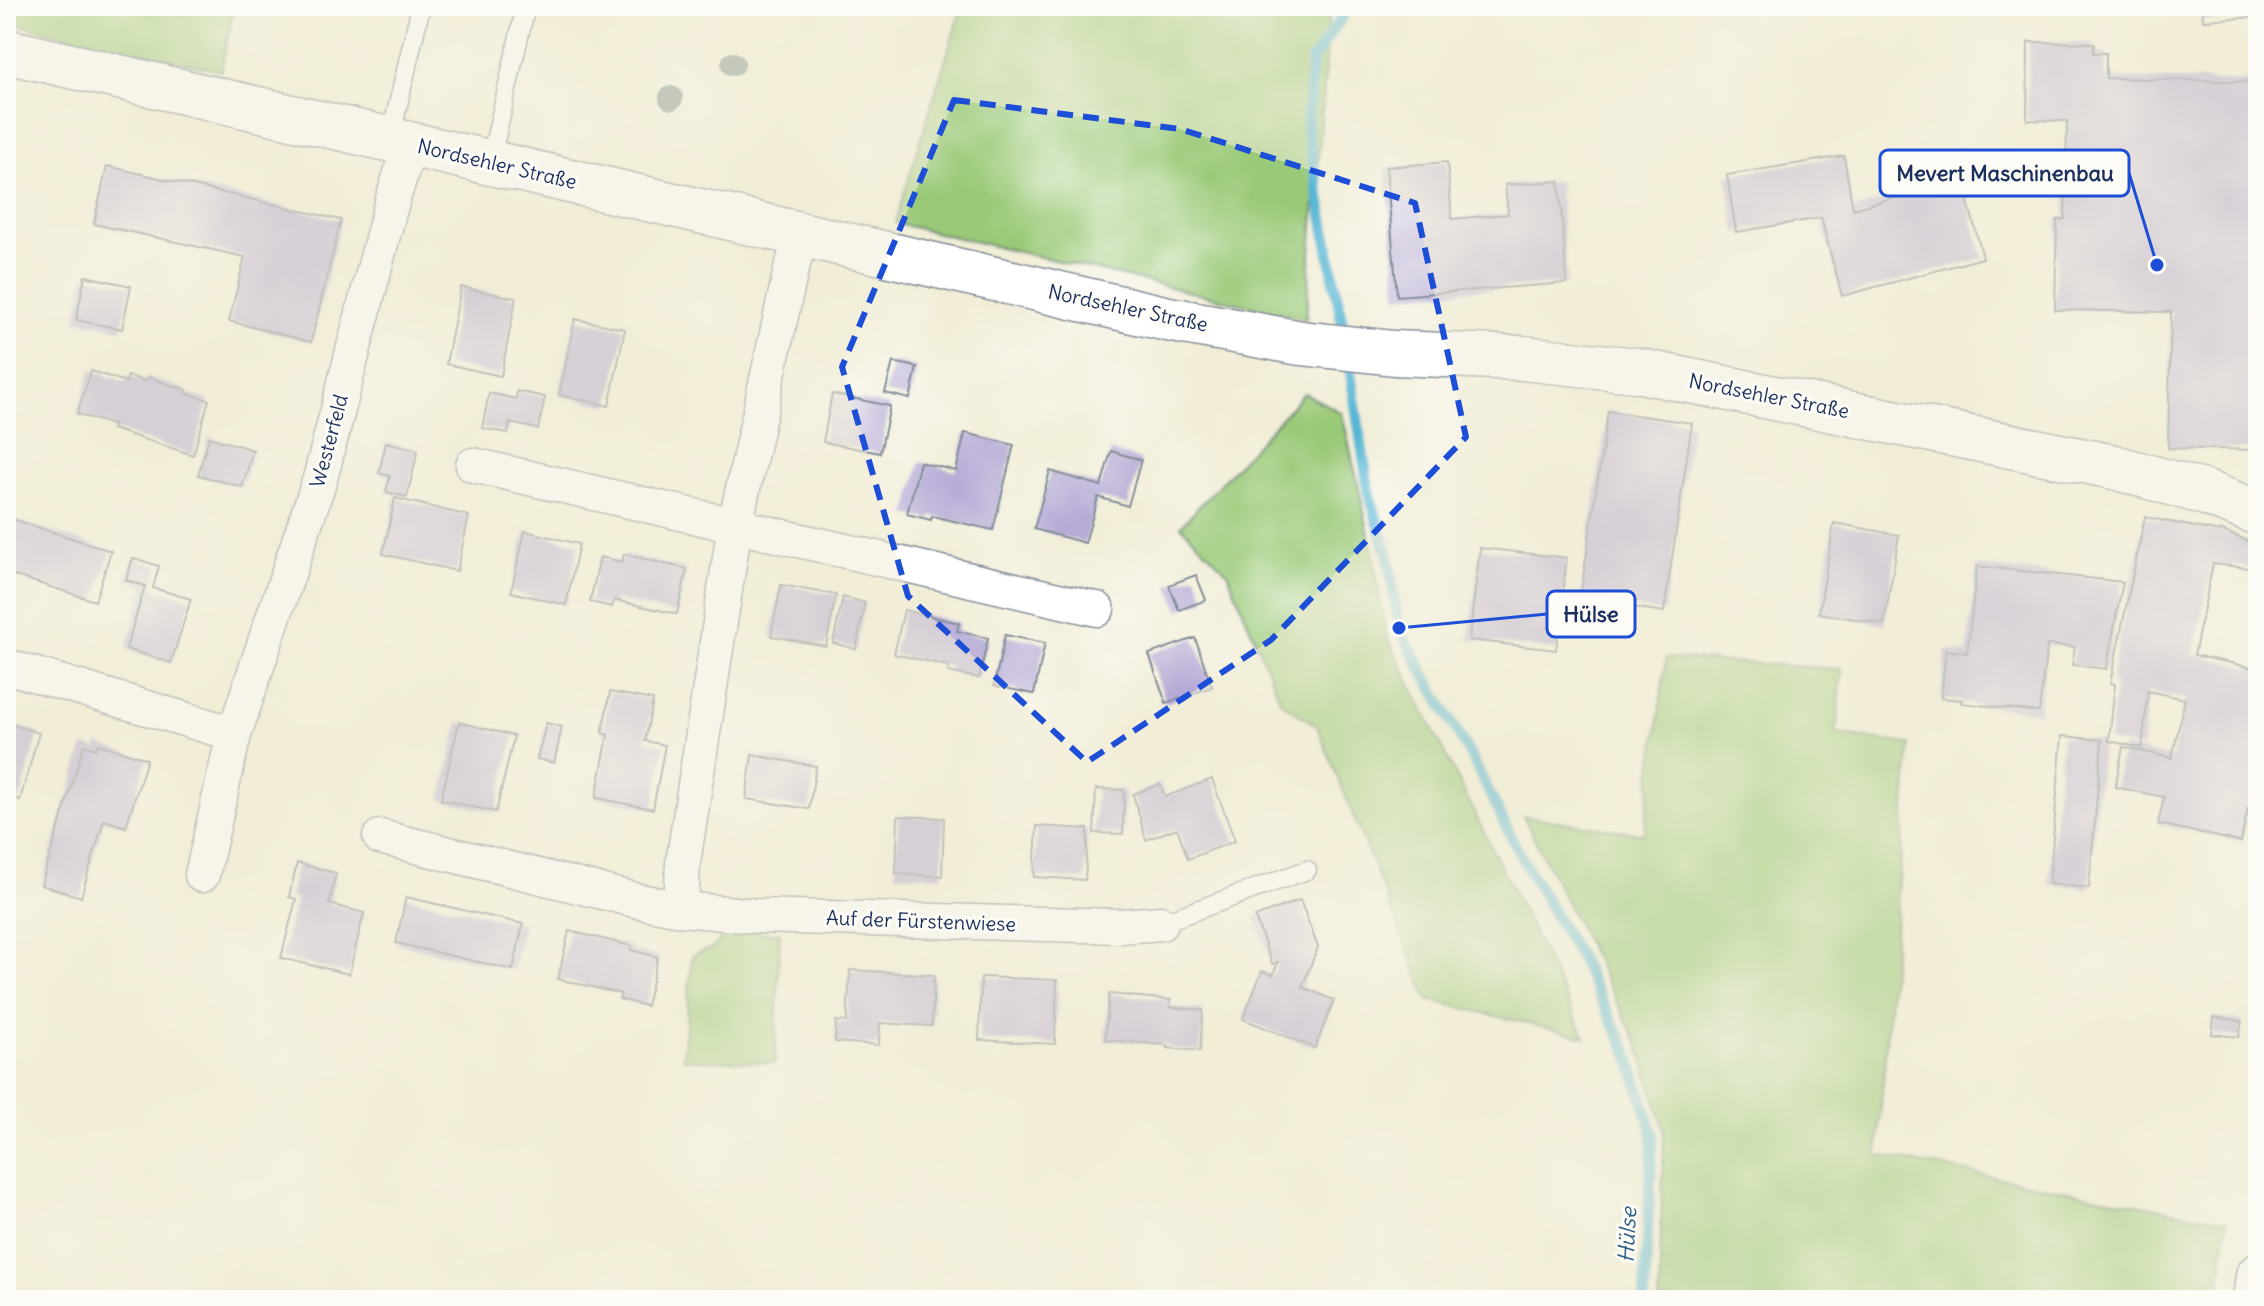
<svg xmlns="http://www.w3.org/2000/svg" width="2264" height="1306" font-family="Delius,sans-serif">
	<rect width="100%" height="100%" fill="#fdfcf7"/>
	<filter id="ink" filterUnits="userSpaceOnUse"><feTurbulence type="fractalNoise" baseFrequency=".0125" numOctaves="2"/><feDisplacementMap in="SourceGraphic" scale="16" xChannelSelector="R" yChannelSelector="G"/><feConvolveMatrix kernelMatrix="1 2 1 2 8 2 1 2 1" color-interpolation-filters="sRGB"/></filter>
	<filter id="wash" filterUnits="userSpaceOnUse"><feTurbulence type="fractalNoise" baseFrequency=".006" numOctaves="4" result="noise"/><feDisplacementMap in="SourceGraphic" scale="32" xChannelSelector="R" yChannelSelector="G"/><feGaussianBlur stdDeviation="1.8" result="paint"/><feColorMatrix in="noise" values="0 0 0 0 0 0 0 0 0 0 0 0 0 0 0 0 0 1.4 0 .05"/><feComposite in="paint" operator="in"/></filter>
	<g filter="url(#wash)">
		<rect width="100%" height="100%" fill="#f1edd7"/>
		<g fill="#9ac977" stroke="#5a7c6a" stroke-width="2">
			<path d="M6,6H234L221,71L6,22Z"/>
			<path d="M962,6H1330L1306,319L895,223Z"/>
			<path d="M1304,393L1342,413L1371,543L1386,634L1585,1037L1428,1000L1317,726L1281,702L1227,572L1181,526Z"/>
			<path d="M1666,658L1842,669L1836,734L1910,744L1877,1155L2227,1221L2218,1300H1659L1664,1129L1638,1044L1523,816L1644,834Z"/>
			<path d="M726,931L780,933L775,1063L683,1059L692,956L714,947Z"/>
		</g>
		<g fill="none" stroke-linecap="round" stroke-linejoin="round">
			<g stroke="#56b6d5" stroke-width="11">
				<path d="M1345,339L1307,129L1312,60L1350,6"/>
				<path d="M1348,356L1369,493L1388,555L1399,628L1474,762L1522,859L1579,957L1628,1052L1653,1134L1644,1300"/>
			</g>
		</g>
		<g id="blocks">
			<g fill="#b6aad6">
				<path d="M2202,6H2258V17L2203,20Z"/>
				<path d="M2028,42L2094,43L2093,53H2106V78L2258,82V450L2168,448L2171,312L2055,310L2057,220L2065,219L2067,121L2027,120Z"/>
				<path d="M1844,156L1853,209L1962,179L1983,258L1842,296L1821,218L1736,232L1727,175Z"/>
				<path d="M1447,162L1452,219L1508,214L1505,185L1559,181L1567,283L1397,296L1386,167Z"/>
				<path d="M107,166L341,220L311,342L229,321L245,257L94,224Z"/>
				<path d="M85,276L131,286L122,329L76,320Z"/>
				<path d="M461,287L516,298L501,376L446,364Z"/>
				<path d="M575,319L625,329L609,406L559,395Z"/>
				<path d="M893,362L917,367L910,399L885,393Z"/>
				<path d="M91,371L126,382L128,376L146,381L147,377L187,390L185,393L209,400L193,455L112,429L113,425L77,414Z"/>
				<path d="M517,391L545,397L538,429L510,423L508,433L482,428L489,393L516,399Z"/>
				<path d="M832,394L890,406L880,453L823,442Z"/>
				<path d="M1608,411L1692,423L1664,612L1580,599Z"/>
				<path d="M965,433L1014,445L993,530L932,516L931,520L907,514L920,462L956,471Z"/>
				<path d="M209,437L253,450L242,487L198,475Z"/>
				<path d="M386,442L418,450L407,497L386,492L390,476L379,473Z"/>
				<path d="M1111,451L1141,460L1128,506L1098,497L1085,543L1034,529L1050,471L1101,486Z"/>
				<path d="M395,498L469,516L457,571L383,554Z"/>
				<path d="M6,517L111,551L95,601L6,573Z"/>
				<path d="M2145,517L2220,532V530L2258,545V569L2213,564L2194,655L2258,669V760L2254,777L2258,778V788L2253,809L2248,808L2241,842L2158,824L2164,797L2115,787L2123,747L2172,758L2185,699L2148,691L2142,748L2109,741L2115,684L2110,683Z"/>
				<path d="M1834,523L1899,535L1884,624L1819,613Z"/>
				<path d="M525,531L579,544L566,605L511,592Z"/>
				<path d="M1480,548L1567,558L1556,650L1469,640Z"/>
				<path d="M624,554L687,569L677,614L614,600L612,607L590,602L600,557L622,562Z"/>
				<path d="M133,558L159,566L153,588L191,599L171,663L126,649L145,586L126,580Z"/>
				<path d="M1977,566L2123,582L2106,669L2072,665L2075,647L2047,645L2039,712L1961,703L1962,700L1941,698L1946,650L1967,653Z"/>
				<path d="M1196,575L1206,600L1179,610L1169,585Z"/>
				<path d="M781,585L836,595L826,646L771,636Z"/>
				<path d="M843,597L865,603L856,649L833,643Z"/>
				<path d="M904,610L959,623L957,631L988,638L979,678L948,672L949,666L894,654Z"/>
				<path d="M1005,635L1045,643L1034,694L994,686Z"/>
				<path d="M1195,638L1212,687L1166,703L1149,654Z"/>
				<path d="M610,692L653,700L645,741L665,745L653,809L596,798L608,735L602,733Z"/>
				<path d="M6,715L13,717L11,724L39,733L20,800L6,796Z"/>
				<path d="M459,722L514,736L496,812L441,800Z"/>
				<path d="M546,723L562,727L554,763L537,759Z"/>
				<path d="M2062,736L2102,740L2089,888L2049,884Z"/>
				<path d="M98,744L147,759L126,827L104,820L81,897L41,885L84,745L96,749Z"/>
				<path d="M752,755L816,766L809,809L746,799Z"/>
				<path d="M1212,779L1235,841L1188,859L1177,828L1146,840L1133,794L1160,784L1165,797Z"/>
				<path d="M1096,789L1124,790L1123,834L1094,833Z"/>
				<path d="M898,816L944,818L942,876L896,874Z"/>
				<path d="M1037,826L1088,829L1085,880L1034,877Z"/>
				<path d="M297,863L336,873L329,904L364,913L349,974L281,958L296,899L289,897Z"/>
				<path d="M406,897L523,924L513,970L396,943Z"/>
				<path d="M1300,900L1318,947L1302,987L1334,1000L1315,1048L1243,1019L1262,971L1273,975L1278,962L1272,964L1255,917Z"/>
				<path d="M569,931L632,946L631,950L658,957L646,1006L619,999L621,994L558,979Z"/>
				<path d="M850,970L934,975L932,1026L880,1023L879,1045L835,1042L836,1021L847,1022Z"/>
				<path d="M981,977L1057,980L1055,1044L979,1040Z"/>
				<path d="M1109,994L1171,1000L1170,1007L1203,1010L1200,1051L1167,1048V1045L1105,1040Z"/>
				<path d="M2214,1017L2242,1021L2239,1037L2212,1034Z"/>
			</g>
		</g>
	</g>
	<g filter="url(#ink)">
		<use href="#blocks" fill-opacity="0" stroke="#868e9a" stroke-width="2"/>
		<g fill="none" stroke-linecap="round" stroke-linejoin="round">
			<defs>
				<g id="lane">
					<path d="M390,139L421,6"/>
					<path d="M490,163L526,6"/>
					<path d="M1161,923L1307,870"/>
				</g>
				<g id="street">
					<path d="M802,234L791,270L735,525L683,863L681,909L757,916L1120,926L1161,923"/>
					<path d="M473,465L1097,609"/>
					<path d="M6,666L234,734"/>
					<path d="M380,837L639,901L681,909"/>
					<path d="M202,875L234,734L320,479L389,212L410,144"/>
				</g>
				<g id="secondary">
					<path d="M6,51L1168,319L1301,343L1394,353L1522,358L1636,370L2114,467L2206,493L2258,513"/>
					<path d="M2255,1300L2258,1276"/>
				</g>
			</defs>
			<use href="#lane" stroke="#868e9a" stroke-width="21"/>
			<use href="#street" stroke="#868e9a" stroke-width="37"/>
			<use href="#secondary" stroke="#868e9a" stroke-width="47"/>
			<use href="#lane" stroke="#fff" stroke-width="18"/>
			<use href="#street" stroke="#fff" stroke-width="34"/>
			<use href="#secondary" stroke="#fff" stroke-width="44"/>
		</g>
		<g fill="#909e99">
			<circle cx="733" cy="64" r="12"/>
			<circle cx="671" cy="98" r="12"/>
		</g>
	</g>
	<path d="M0 0H2264V1306H0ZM954,100L1180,129L1415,203L1466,437L1271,640L1087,762L908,596L842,367Z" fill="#f1edd7" fill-opacity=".55" fill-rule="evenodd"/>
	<path fill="none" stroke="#1d4ed8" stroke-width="6" stroke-dasharray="16 10" stroke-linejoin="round" d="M954,100L1180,129L1415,203L1466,437L1271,640L1087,762L908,596L842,367Z"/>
	<g text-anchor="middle" stroke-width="6" stroke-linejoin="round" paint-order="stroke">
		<g font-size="20" fill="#1b2f5e" stroke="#fdfcf7">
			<text transform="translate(497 164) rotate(13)" y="7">Nordsehler Straße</text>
			<text transform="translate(1128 308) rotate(12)" y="7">Nordsehler Straße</text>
			<text transform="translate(1769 396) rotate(11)" y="7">Nordsehler Straße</text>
			<text transform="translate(329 441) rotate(-75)" y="7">Westerfeld</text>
			<text transform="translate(921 921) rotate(2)" y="7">Auf der Fürstenwiese</text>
		</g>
		<g font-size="22" font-style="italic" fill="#305e88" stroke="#fdfcf7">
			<text transform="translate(1627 1235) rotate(-87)" y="8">Hülse</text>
		</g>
	</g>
	<path fill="none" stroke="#1d4ed8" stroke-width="3" d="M2157 265L2129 173M1399 628L1547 614"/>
	<g fill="#1d4ed8" stroke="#fdfcf7" stroke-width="3">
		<circle cx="2157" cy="265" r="8"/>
		<circle cx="1399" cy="628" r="8"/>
	</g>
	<g fill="#fdfcf7" stroke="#1d4ed8" stroke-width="3">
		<rect x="1880" y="150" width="249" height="46" rx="8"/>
		<rect x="1547" y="591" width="88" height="46" rx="8"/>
	</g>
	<g font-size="22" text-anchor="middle" font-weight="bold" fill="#1b2f5e">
		<text x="2005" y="181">Mevert Maschinenbau</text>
		<text x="1591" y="622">Hülse</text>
	</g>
	<rect width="2264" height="1306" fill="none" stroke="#fdfcf7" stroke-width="32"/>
</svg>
